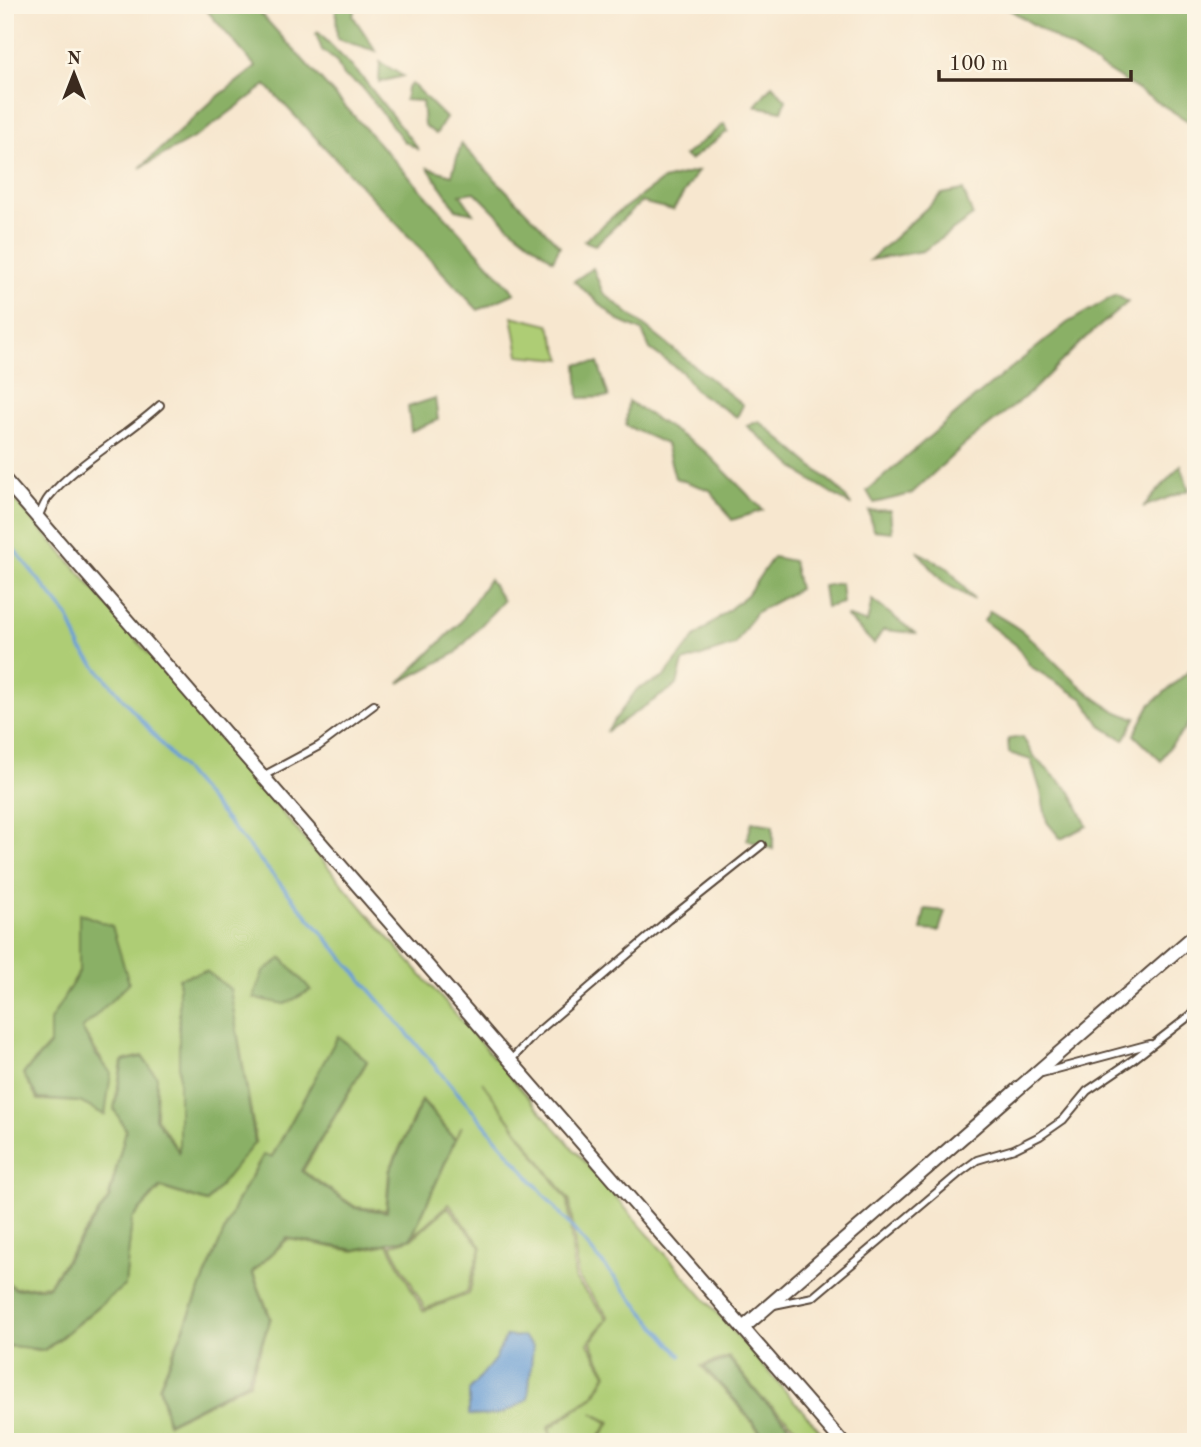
<svg xmlns="http://www.w3.org/2000/svg" width="1201" height="1447" font-family="'Old Standard TT',serif">
	<rect width="100%" height="100%" fill="#fcf5e5"/>
	<filter id="ink" filterUnits="userSpaceOnUse"><feTurbulence type="fractalNoise" baseFrequency=".0143" numOctaves="2"/><feDisplacementMap in="SourceGraphic" scale="14" xChannelSelector="R" yChannelSelector="G"/><feConvolveMatrix kernelMatrix="1 2 1 2 8 2 1 2 1" color-interpolation-filters="sRGB"/></filter>
	<filter id="wash" filterUnits="userSpaceOnUse"><feTurbulence type="fractalNoise" baseFrequency=".00686" numOctaves="4" result="noise"/><feDisplacementMap in="SourceGraphic" scale="28" xChannelSelector="R" yChannelSelector="G"/><feGaussianBlur stdDeviation="1.57" result="paint"/><feColorMatrix in="noise" values="0 0 0 0 0 0 0 0 0 0 0 0 0 0 0 0 0 1.4 0 .05"/><feComposite in="paint" operator="in"/></filter>
	<g filter="url(#wash)">
		<rect width="100%" height="100%" fill="#f7e7cf"/>
		<g fill="#aecd75" stroke="#747c4a" stroke-width="2" fill-rule="evenodd">
			<path d="M512,316L549,325L562,359L519,355Z"/>
			<path d="M5,489L82,575L367,913L830,1442H809L796,1427L761,1397L729,1357L701,1366L737,1404L767,1442H594L603,1434L610,1422L592,1413L608,1423L601,1434L591,1442H5V1346L45,1351L125,1285L132,1219L161,1188L207,1202L256,1141L230,989L206,971L179,978V1152L156,1117L157,1077L142,1056L122,1061L114,1109L126,1130L108,1199L48,1285L15,1288L5,1280ZM79,914L82,1029L110,1073L105,1115L80,1102L38,1100L23,1074L50,1044L51,1021L79,972ZM282,958L310,990L285,1004L254,998L263,972ZM338,1036L367,1062L303,1171L356,1207L386,1210L389,1171L422,1099L455,1139L462,1126L412,1237L449,1204L482,1247L469,1294L423,1311L388,1244L354,1251L288,1239L253,1272L271,1318L249,1383L168,1424L159,1386L236,1203L263,1155L272,1156ZM482,1082L570,1201L578,1277L609,1317L591,1343L607,1374L594,1397L550,1428L551,1439L548,1427L593,1396L606,1374L588,1343L607,1318L575,1279L568,1201Z"/>
			<path d="M448,1207L481,1247L467,1292L425,1309L391,1245L413,1238Z"/>
		</g>
		<g fill="#8ab066" stroke="#626d42" stroke-width="2">
			<path d="M202,5H253L515,293L478,310L266,85L202,133L140,168L211,102L256,67Z"/>
			<path d="M336,5H356L353,16L376,51L337,39Z"/>
			<path d="M1002,5H1196V126Z"/>
			<path d="M318,32L361,76L419,150L404,141L361,86L344,76L336,61L322,50L316,34Z"/>
			<path d="M380,62L403,76L379,82Z"/>
			<path d="M412,84L446,118L436,134L424,125L422,101L405,100L407,88Z"/>
			<path d="M772,85L786,100L782,111L755,106Z"/>
			<path d="M724,124L728,131L690,160L684,156Z"/>
			<path d="M461,144L560,246L553,260L509,226L475,192L460,194L473,213L456,209L428,168L452,175Z"/>
			<path d="M698,171L673,210L641,202L595,245L584,241L617,213L663,180Z"/>
			<path d="M963,190L973,216L923,251L870,260L942,194Z"/>
			<path d="M593,268L603,293L743,405L737,417L696,391L682,372L650,349L642,331L619,321L574,281Z"/>
			<path d="M1116,295L1128,302L1082,341L1031,392L963,446L911,494L874,503L867,491L974,398L1067,323Z"/>
			<path d="M598,363L609,397L579,398L577,364Z"/>
			<path d="M435,398L438,420L411,431L408,407Z"/>
			<path d="M628,401L706,452L763,510L732,520L710,490L675,478L666,444L626,426Z"/>
			<path d="M759,421L839,489L852,506L806,477L747,426Z"/>
			<path d="M1181,465L1189,490L1143,507Z"/>
			<path d="M890,510L892,532L873,530L869,511Z"/>
			<path d="M917,551L949,569L974,600L943,582Z"/>
			<path d="M773,557L793,561L799,589L755,613L735,645L683,662L677,685L606,732L637,689L663,678L695,637L747,595Z"/>
			<path d="M489,579L503,601L456,653L399,683L460,623Z"/>
			<path d="M841,583L843,603L826,607L823,586Z"/>
			<path d="M872,600L915,633L883,630L874,644L846,616L867,623Z"/>
			<path d="M990,611C1001,618 1013,624 1023,632C1054,658 1096,711 1136,718L1124,740L1101,726L1083,699L1030,666L1016,645L984,621Z"/>
			<path d="M1196,665C1196,687 1199,710 1184,730C1176,741 1167,747 1161,761L1134,735L1150,705Z"/>
			<path d="M1023,737L1033,756L1071,792L1087,826L1061,839L1047,822L1041,792L1031,760L1009,753L1008,739Z"/>
			<path d="M752,822L773,825V849L747,840Z"/>
			<path d="M925,909L945,911L939,931L921,930Z"/>
			<path d="M79,913L112,926L129,983L82,1029L96,1055L111,1073L105,1115L80,1102L39,1099L23,1074L50,1045V1021L79,972Z"/>
			<path d="M282,958L311,990L285,1004L254,998L263,972Z"/>
			<path d="M206,971L230,989L255,1142L207,1202L160,1187L132,1219L125,1285L44,1350L5,1345V1281L15,1289L48,1287L109,1199L126,1130L114,1109L123,1061L142,1057L157,1077L155,1118L179,1152V978Z"/>
			<path d="M338,1036L367,1061L301,1171L355,1208L387,1212L390,1171L422,1101L455,1140L411,1238L355,1250L287,1238L252,1272L270,1319L247,1382L168,1423L160,1386L236,1203L264,1155L272,1157Z"/>
			<path d="M729,1359L760,1397L807,1442H769L737,1402L704,1367Z"/>
		</g>
		<path fill="#699ed5" stroke="#52647a" stroke-width="2" d="M506,1336L523,1337L533,1346L528,1399C505,1415 496,1417 469,1415V1391L495,1359Z"/>
		<g fill="none" stroke-linecap="round" stroke-linejoin="round">
			<path stroke="#699ed5" stroke-width="3.5" d="M5,538L68,616L81,649L681,1356"/>
		</g>
	</g>
	<g filter="url(#ink)">
		<g fill="none" stroke-linecap="round" stroke-linejoin="round">
			<defs>
				<g id="service">
					<path d="M38,518C41,511 44,503 48,498C75,464 127,436 160,405"/>
					<path d="M263,776L319,746L374,705"/>
					<path d="M511,1060L534,1035L668,920L762,845"/>
					<path d="M1042,1073L1150,1044"/>
					<path d="M774,1305L813,1297L962,1171L977,1160L1014,1149L1040,1136L1063,1120L1087,1091L1134,1059L1196,1011"/>
				</g>
				<g id="minor">
					<path d="M5,480L842,1442"/>
					<path d="M743,1328L1196,934"/>
				</g>
			</defs>
			<use href="#service" stroke="#574639" stroke-width="10"/>
			<use href="#minor" stroke="#574639" stroke-width="16"/>
			<use href="#service" stroke="#fff" stroke-width="6"/>
			<use href="#minor" stroke="#fff" stroke-width="12"/>
		</g>
	</g>
	<rect width="1201" height="1447" fill="none" stroke="#fcf5e5" stroke-width="28"/>
	<g transform="translate(74 74)" stroke="#fcf5e5" stroke-width="5" paint-order="stroke">
	<path d="M0-5L12 26L0 18L-12 26Z" fill="#3b2a1e"/>
	<text y="-10" font-size="19" font-weight="bold" text-anchor="middle" fill="#3b2a1e">N</text>
	</g>
	<path d="M939 70v10h192v-10" fill="none" stroke="#3b2a1e" stroke-width="3.5"/>
	<text x="949" y="70" font-size="21" fill="#3b2a1e" stroke="#fcf5e5" stroke-width="5" paint-order="stroke">100 m</text>
</svg>
